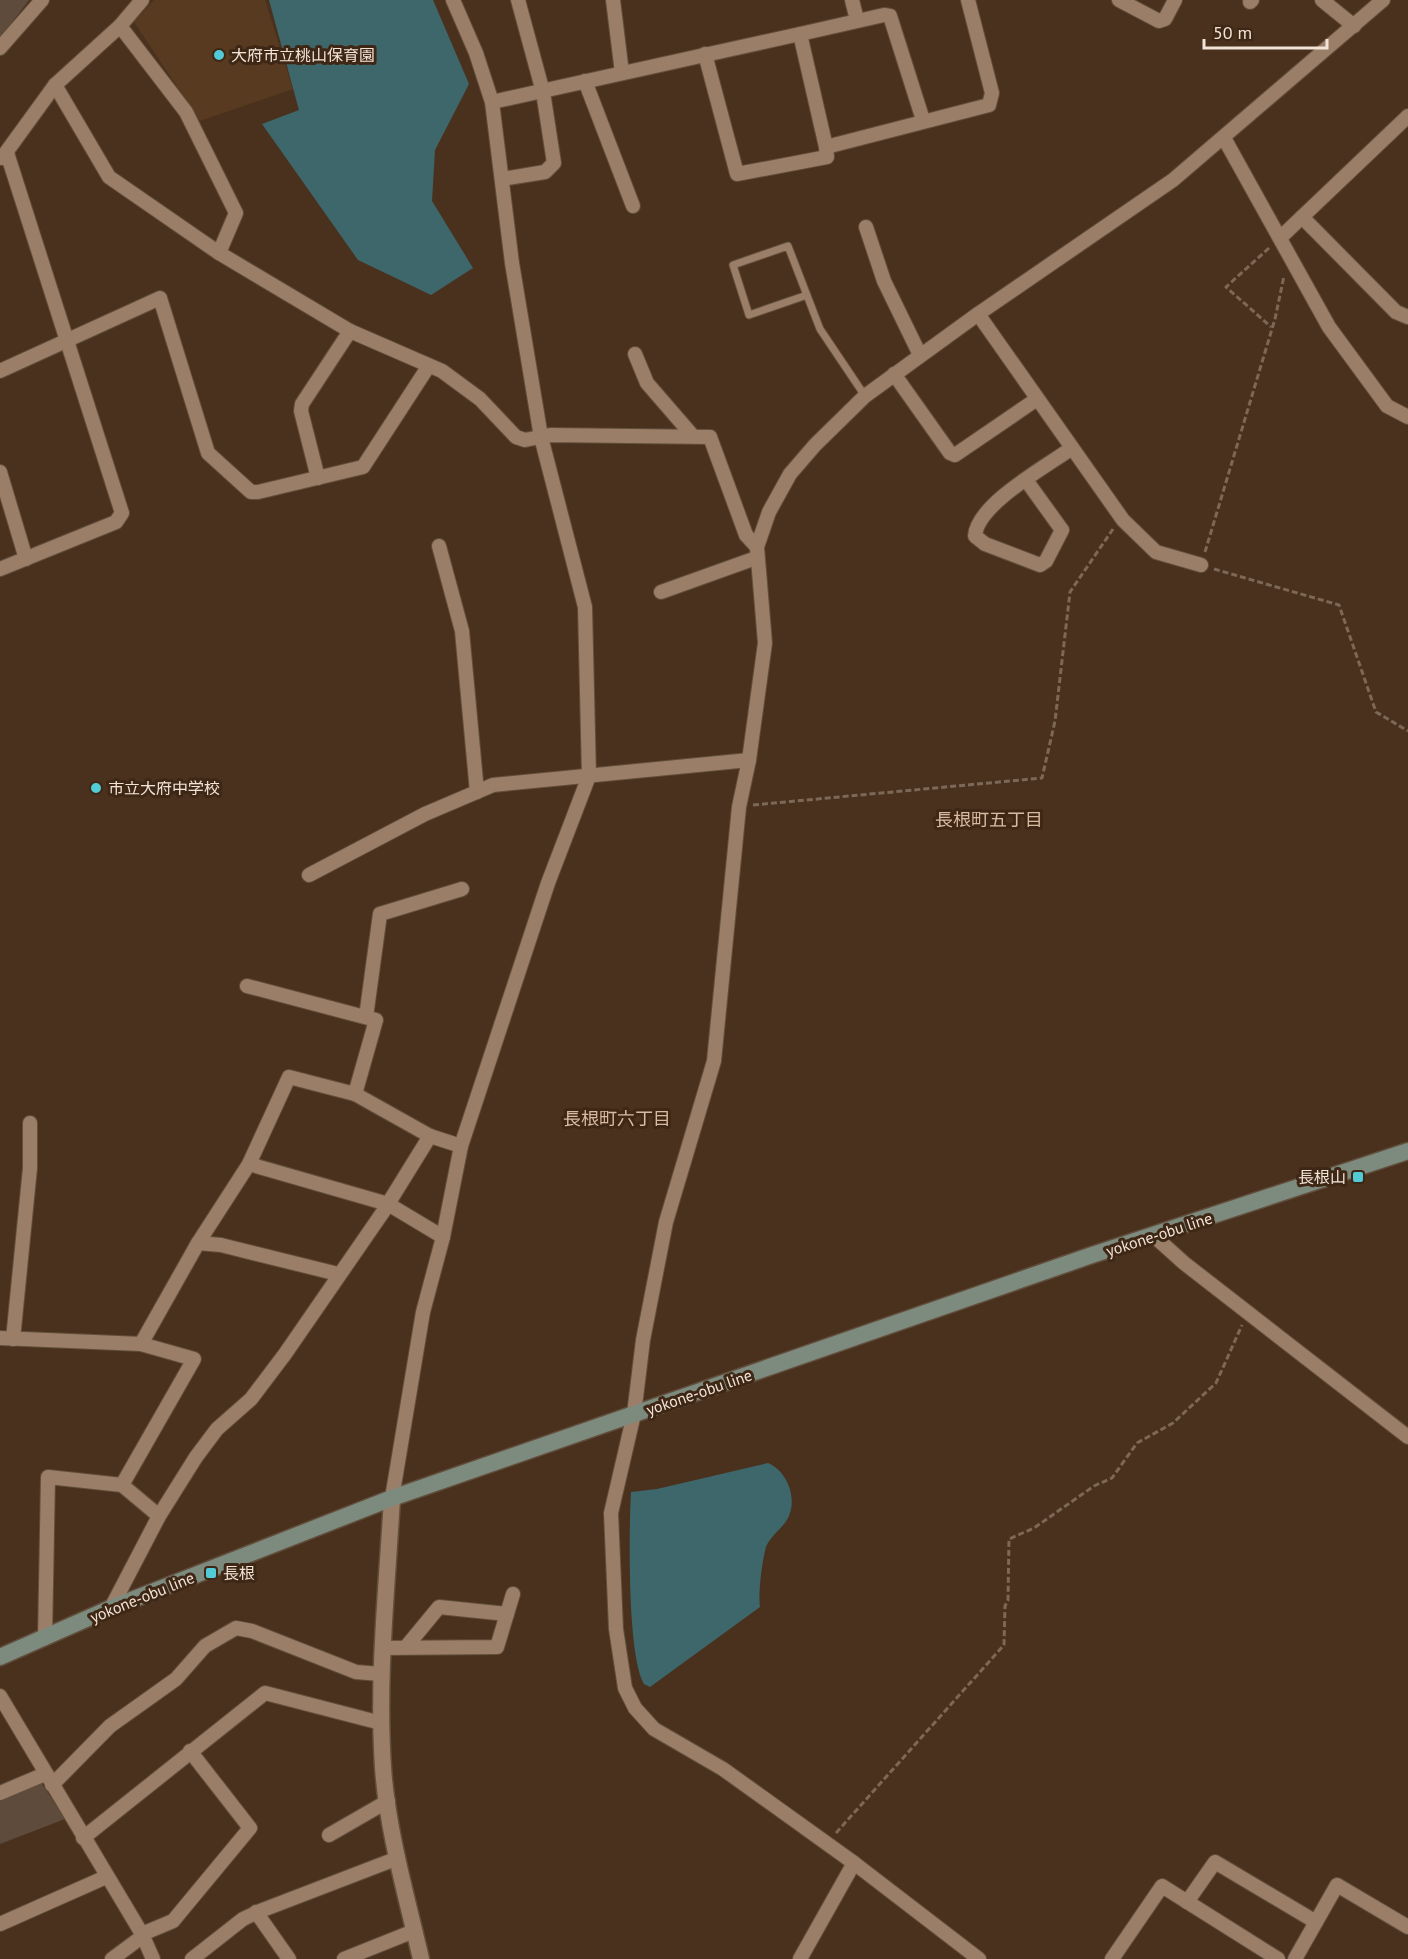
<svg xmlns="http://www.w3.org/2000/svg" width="1408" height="1959" font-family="'PT Sans','Noto Sans JP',sans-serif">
	<rect width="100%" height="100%" fill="#49311e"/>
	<path fill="#583a21" d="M154,0H265L293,89L200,121L134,22Z"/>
	<g fill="#5e4b3b">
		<path d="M0,0H29L0,38Z"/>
		<path d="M40,1781L65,1819L0,1844V1799Z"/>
	</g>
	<g fill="#3e676b">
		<path d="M269,0H433L469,84L435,150L432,201L473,268L431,295L358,260L262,124L299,110Z"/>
		<path d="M768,1463C787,1471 798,1498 788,1518C782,1529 771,1535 766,1547C762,1561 758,1594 760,1607L650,1687L644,1684C627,1655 629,1530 631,1492L657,1489Z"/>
	</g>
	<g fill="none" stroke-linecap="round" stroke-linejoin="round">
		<defs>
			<path id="service" d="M807,295L749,315L733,265L788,246L820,329L865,396"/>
			<g id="minor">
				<path d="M613,0L622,73"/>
				<path d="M852,0L857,20"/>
				<path d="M1119,0L1159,21L1165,19L1175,0"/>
				<path d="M1322,0L1354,26"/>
				<path d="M1250,2L1252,0"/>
				<path d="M120,26L186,112L236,213L219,253"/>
				<path d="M0,48L42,0"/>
				<path d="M705,54L737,174L827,157L826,147"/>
				<path d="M585,81L633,206"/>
				<path d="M55,85L109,177L219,253L350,331L442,371L480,399L516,437L525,440L550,435L710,437L746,535L757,547"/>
				<path d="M492,102L800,34"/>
				<path d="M923,120L890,16L884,15L800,34L826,147L989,105L992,93L968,0"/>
				<path d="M1224,138L1329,327L1387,406L1408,417"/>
				<path d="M2,158L55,85L120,26L142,0"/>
				<path d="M502,179L545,172L554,163L543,92L518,0"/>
				<path d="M1302,217L1396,312L1408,317"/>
				<path d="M866,227L884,281L920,355"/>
				<path d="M1281,237L1408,116"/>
				<path d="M978,314L1123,520L1156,552L1201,565"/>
				<path d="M635,354L647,383L692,435"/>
				<path d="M0,371L160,298L208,453L251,492H258L363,467L428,367"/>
				<path d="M894,374L950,453L955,455L1037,399"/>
				<path d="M0,472L26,559"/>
				<path d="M318,478L301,411L302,404L350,331"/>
				<path d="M1026,480L1062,530L1046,561L1040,565L985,544L975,536C977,504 1047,466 1072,448"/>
				<path d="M439,546L462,631L477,792"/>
				<path d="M0,569L116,522L122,513L7,153"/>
				<path d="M661,592L756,558"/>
				<path d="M309,875L425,814L493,785L749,760"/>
				<path d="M247,986L376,1020L355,1094"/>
				<path d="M366,1017L380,914L462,889"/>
				<path d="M430,1136L355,1094L289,1077L249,1164L388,1204L443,1237"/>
				<path d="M1154,1236L1184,1263L1408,1437"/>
				<path d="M198,1243L249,1164"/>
				<path d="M0,1338L141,1344L198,1243L221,1245L338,1274"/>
				<path d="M13,1339L30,1168V1123"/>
				<path d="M122,1485L194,1359L141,1344"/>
				<path d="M392,1498L423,1312L443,1237L461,1146L548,883L589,776L585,607L541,437L512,263L492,102L476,53L453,0"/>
				<path d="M111,1608L159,1516L196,1457L217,1429L251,1399L285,1354L383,1212L430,1136L461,1146"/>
				<path d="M45,1638L48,1477L122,1485L159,1516"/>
				<path d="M406,1647L439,1607L507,1614"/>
				<path d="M383,1648L497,1647L513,1594"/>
				<path d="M0,1696L142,1934L153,1959"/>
				<path d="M52,1785L110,1726L176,1679L205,1646L236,1628L252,1631L356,1672L381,1674"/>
				<path d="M0,1793L45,1774"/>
				<path d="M329,1835L388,1801"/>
				<path d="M83,1838L265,1693L381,1723"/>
				<path d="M1187,1902L1215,1862L1316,1922"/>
				<path d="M256,1912L289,1959"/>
				<path d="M0,1924L106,1877"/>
				<path d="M142,1934L173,1921L250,1828L190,1751"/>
				<path d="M112,1959L143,1936"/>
				<path d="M192,1959L243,1919L260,1911L398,1858"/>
				<path d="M344,1959L414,1931"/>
				<path d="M800,1959L854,1863"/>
				<path d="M979,1959L854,1863L723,1769L654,1729L635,1708L625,1688L616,1629L611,1513L634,1414L643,1340L666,1222L714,1061L739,807L749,760L765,643L757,547L769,512L790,474L815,445L865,396L978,314L1173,180L1383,0"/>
				<path d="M1112,1959L1162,1886L1278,1959"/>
				<path d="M1295,1959L1337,1885L1408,1927"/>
			</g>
			<path id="tertiary" d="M392,1498C387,1588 377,1677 383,1767C387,1829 407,1898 421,1959"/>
			<path id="secondary" d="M0,1657L111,1608L392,1498L1092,1255L1408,1151"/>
		</defs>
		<use href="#service" stroke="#624e3c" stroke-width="9"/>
		<use href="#minor" stroke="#624e3c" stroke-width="16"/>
		<use href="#tertiary" stroke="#624e3c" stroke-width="19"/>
		<use href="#secondary" stroke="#624e3c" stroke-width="19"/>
		<g stroke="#7d6857" stroke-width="3" stroke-dasharray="6 3" stroke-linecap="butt">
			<path d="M1269,248L1226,287L1271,327"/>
			<path d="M1205,552L1275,319L1284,276"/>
			<path d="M1214,569L1339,605L1376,712L1408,731"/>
			<path d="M753,805L1042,778L1055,721L1070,592L1113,529"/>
			<path d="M836,1833L1004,1645L1005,1606L1008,1600L1009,1539L1034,1528L1094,1486L1112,1478L1137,1443L1173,1423L1216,1383L1242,1325"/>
		</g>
		<use href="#service" stroke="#9a7e68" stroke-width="7"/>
		<use href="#minor" stroke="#9a7e68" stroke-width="14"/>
		<use href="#tertiary" stroke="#9a7e68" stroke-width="16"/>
		<use href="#secondary" stroke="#7d8b7e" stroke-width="16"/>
	</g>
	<g fill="#52cbd7" stroke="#3e2714" stroke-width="2">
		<circle cx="219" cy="55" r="6"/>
		<circle cx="96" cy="788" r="6"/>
		<rect x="1352" y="1171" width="12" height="12" rx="3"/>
		<rect x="205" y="1567" width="12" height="12" rx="3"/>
	</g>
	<g text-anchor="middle" stroke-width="6" stroke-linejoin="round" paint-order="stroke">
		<g font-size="16" fill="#f2e3d7" stroke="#3e2714" text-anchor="start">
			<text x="231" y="61">大府市立桃山保育園</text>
			<text x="108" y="794">市立大府中学校</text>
			<text x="1346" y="1183" text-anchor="end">長根山</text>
			<text x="223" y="1579">長根</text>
		</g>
		<g font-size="16" fill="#f2e3d7" stroke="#3e2714">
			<text transform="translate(1159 1234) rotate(-18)" y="6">yokone-obu line</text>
			<text transform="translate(699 1392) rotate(-19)" y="6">yokone-obu line</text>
			<text transform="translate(142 1597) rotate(-22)" y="6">yokone-obu line</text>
		</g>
		<g font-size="18" fill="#d8baa3" stroke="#3e2714">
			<text x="989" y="826">長根町五丁目</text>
			<text x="617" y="1125">長根町六丁目</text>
		</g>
	</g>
	<path d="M1204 39v9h123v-9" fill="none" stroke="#f2e3d7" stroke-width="3"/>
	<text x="1213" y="39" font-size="18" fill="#f2e3d7" stroke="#3e2714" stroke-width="4.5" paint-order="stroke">50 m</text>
</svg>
